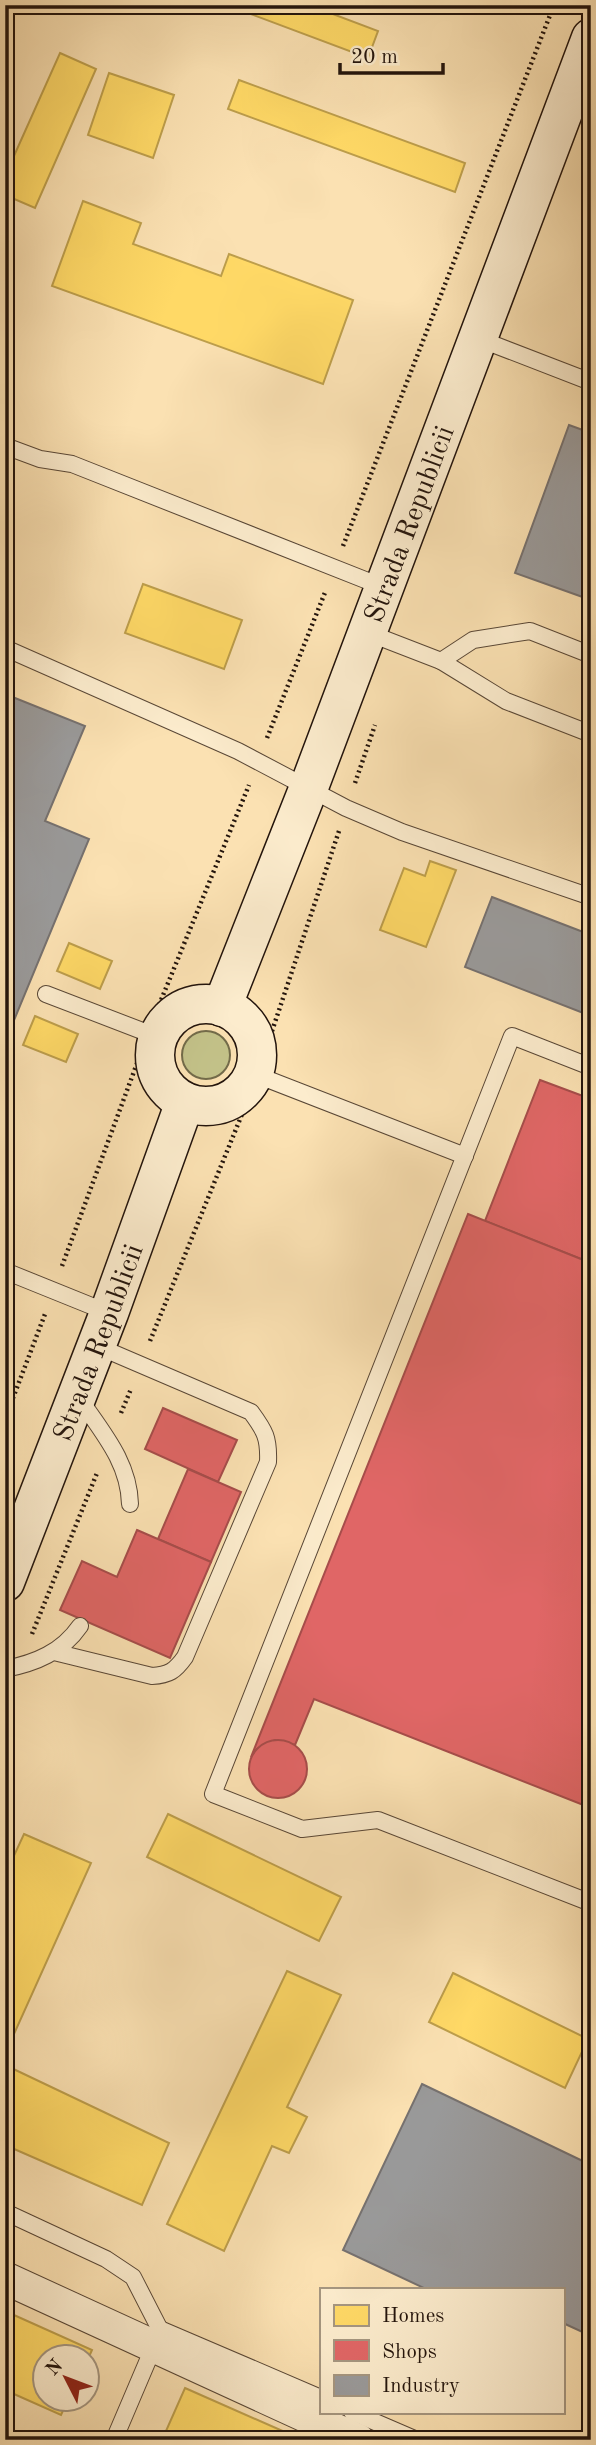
<svg xmlns="http://www.w3.org/2000/svg" width="596" height="2445" font-family="'Old Standard TT',serif">
	<rect width="100%" height="100%" fill="#fbe1b2"/>
	<filter id="stains"><feTurbulence type="fractalNoise" baseFrequency=".00286" numOctaves="4"/><feColorMatrix values="0 0 0 0 .2 0 0 0 0 .09 0 0 0 0 .02 0 0 0 .5 -.17"/></filter>
	<radialGradient id="worn" r=".72"><stop offset=".6" stop-color="#630" stop-opacity="0"/><stop offset="1" stop-color="#630" stop-opacity=".3"/></radialGradient>
	<circle fill="#c3c289" stroke="#736b4a" stroke-width="2" cx="206" cy="1055" r="24"/>
	<g fill="#ffd966" stroke="#bd9e4b" stroke-width="2">
		<path d="M242,5H309L378,31L368,58L240,10Z"/>
		<path d="M60,53L96,69L35,208L5,195V176Z"/>
		<path d="M109,73L174,95L153,158L88,135Z"/>
		<path d="M239,80L465,163L455,192L228,109Z"/>
		<path d="M83,201L141,223L133,244L221,276L229,254L353,300L323,384L52,286Z"/>
		<path d="M143,584L242,620L224,669L125,633Z"/>
		<path d="M430,861L456,870L426,947L380,930L404,868L425,876Z"/>
		<path d="M69,943L112,961L100,989L57,971Z"/>
		<path d="M35,1016L78,1034L66,1062L23,1045Z"/>
		<path d="M168,1814L341,1897L319,1941L147,1857Z"/>
		<path d="M24,1834L91,1863L5,2054V1875Z"/>
		<path d="M287,1971L341,1995L287,2107L307,2117L289,2153L272,2146L224,2251L167,2224Z"/>
		<path d="M453,1973L588,2039L565,2088L429,2022Z"/>
		<path d="M5,2065L169,2143L142,2205L5,2145Z"/>
		<path d="M5,2311L92,2350L88,2359L46,2358V2400H68L61,2415L5,2390Z"/>
		<path d="M185,2388L303,2440H162Z"/>
	</g>
	<g fill="#e06666" stroke="#a74d4b" stroke-width="2">
		<path d="M540,1080L591,1099V1263L485,1221Z"/>
		<path d="M468,1214L591,1263V1808L314,1699L295,1745L275,1740L257,1749L251,1757Z"/>
		<path d="M163,1408L237,1440L218,1482L145,1449Z"/>
		<path d="M188,1469L241,1492L211,1562L158,1539Z"/>
		<path d="M137,1530L211,1562L170,1658L60,1610L82,1561L117,1577Z"/>
		<circle cx="278" cy="1769" r="29"/>
	</g>
	<g fill="#999" stroke="#76716f" stroke-width="2">
		<path d="M569,425L591,433V600L515,573Z"/>
		<path d="M5,694L85,726L45,821L89,839L5,1042Z"/>
		<path d="M492,897L591,935V1016L465,967Z"/>
		<path d="M422,2084L591,2165V2336L563,2323V2289H426L343,2250Z"/>
	</g>
	<g fill="none" stroke-linecap="round" stroke-linejoin="round">
		<defs>
			<g id="lane">
				<path d="M477,338L591,382"/>
				<path d="M5,446L40,459L72,464L383,587"/>
				<path d="M366,632L441,661L506,701L591,734"/>
				<path d="M5,648L238,751L346,808L402,832L591,897"/>
				<path d="M441,661L473,640L530,631L591,655"/>
				<path d="M46,994L158,1037"/>
				<path d="M591,1067L512,1036L213,1794L302,1829L378,1820L591,1903"/>
				<path d="M254,1074L465,1156"/>
				<path d="M5,1271L109,1313"/>
				<path d="M79,1398C102,1432 129,1462 130,1504"/>
				<path d="M54,1652L152,1676C169,1675 175,1671 185,1657L268,1462C269,1438 265,1431 251,1412L97,1346"/>
				<path d="M5,1669C36,1663 62,1652 80,1626"/>
				<path d="M5,2212L106,2259L133,2277L172,2353"/>
				<path d="M160,2329L321,2398"/>
				<path d="M352,2412L417,2440"/>
				<path d="M114,2440L154,2346"/>
			</g>
			<path id="street" d="M5,2278L358,2440"/>
			<g id="secondary">
				<circle cx="206" cy="1055" r="51"/>
				<path id="s1" d="M222,1007L309,787L591,38"/>
				<path id="s2" d="M5,1582L109,1313L185,1102"/>
			</g>
		</defs>
		<use href="#lane" stroke="#594736" stroke-width="18"/>
		<use href="#street" stroke="#594736" stroke-width="34"/>
		<use href="#secondary" stroke="#23140c" stroke-width="41"/>
		<g stroke="#23140c" stroke-width="4.5" stroke-dasharray="2 3.5" stroke-linecap="butt">
			<path d="M343,546L554,5"/>
			<path d="M267,738L326,590"/>
			<path d="M355,783L375,725"/>
			<path d="M157,1010L249,785"/>
			<path d="M265,1052L339,831"/>
			<path d="M62,1266L139,1058"/>
			<path d="M150,1341L249,1097"/>
			<path d="M121,1413L131,1389"/>
			<path d="M5,1419L45,1314"/>
			<path d="M32,1634L97,1473"/>
		</g>
		<use href="#lane" stroke="#fceccd" stroke-width="16"/>
		<use href="#street" stroke="#fceccd" stroke-width="32"/>
		<use href="#secondary" stroke="#fceccd" stroke-width="38"/>
	</g>
	<g text-anchor="middle" stroke-width="7" stroke-linejoin="round" paint-order="stroke">
		<g font-size="28" fill="#23140c" stroke="#fceccd">
			<text dy="10" stroke="none"><textPath href="#s1" startOffset="518">Strada Republicii</textPath></text>
			<text dy="10" stroke="none"><textPath href="#s2" startOffset="257">Strada Republicii</textPath></text>
		</g>
	</g>
	<rect width="596" height="2445" fill="none" stroke="#fbe1b2" stroke-width="28"/>
	<rect x="7" y="7" width="582" height="2431" fill="none" stroke="#23140c" stroke-width="3.5"/>
	<rect x="14" y="14" width="568" height="2417" fill="none" stroke="#23140c" stroke-width="2"/>
	<rect x="320" y="2288" width="245" height="126" fill="#fceccd" stroke="#a59680" stroke-width="2"/>
	<rect x="334" y="2305" width="35" height="21" fill="#ffd966" stroke="#a59680" stroke-width="2"/>
	<text x="382" y="2322" font-size="21" fill="#23140c">Homes</text>
	<rect x="334" y="2340" width="35" height="21" fill="#e06666" stroke="#a59680" stroke-width="2"/>
	<text x="382" y="2358" font-size="21" fill="#23140c">Shops</text>
	<rect x="334" y="2375" width="35" height="21" fill="#999999" stroke="#a59680" stroke-width="2"/>
	<text x="382" y="2392" font-size="21" fill="#23140c">Industry</text>
	<g transform="translate(66 2378) rotate(312)"><circle r="33" fill="#fceccd" stroke="#a59680" stroke-width="2"/>
	<path d="M0-5L12 26L0 18L-12 26Z" fill="#8f2418"/>
	<text y="-10" font-size="19" font-weight="bold" text-anchor="middle" fill="#23140c">N</text>
	</g>
	<path d="M340 63v10h103v-10" fill="none" stroke="#23140c" stroke-width="3.5"/>
	<text x="351" y="63" font-size="21" fill="#23140c" stroke="#fceccd" stroke-width="5" paint-order="stroke">20 m</text>
	<rect width="100%" height="100%" filter="url(#stains)"/>
	<rect width="100%" height="100%" fill="url(#worn)"/>
</svg>
